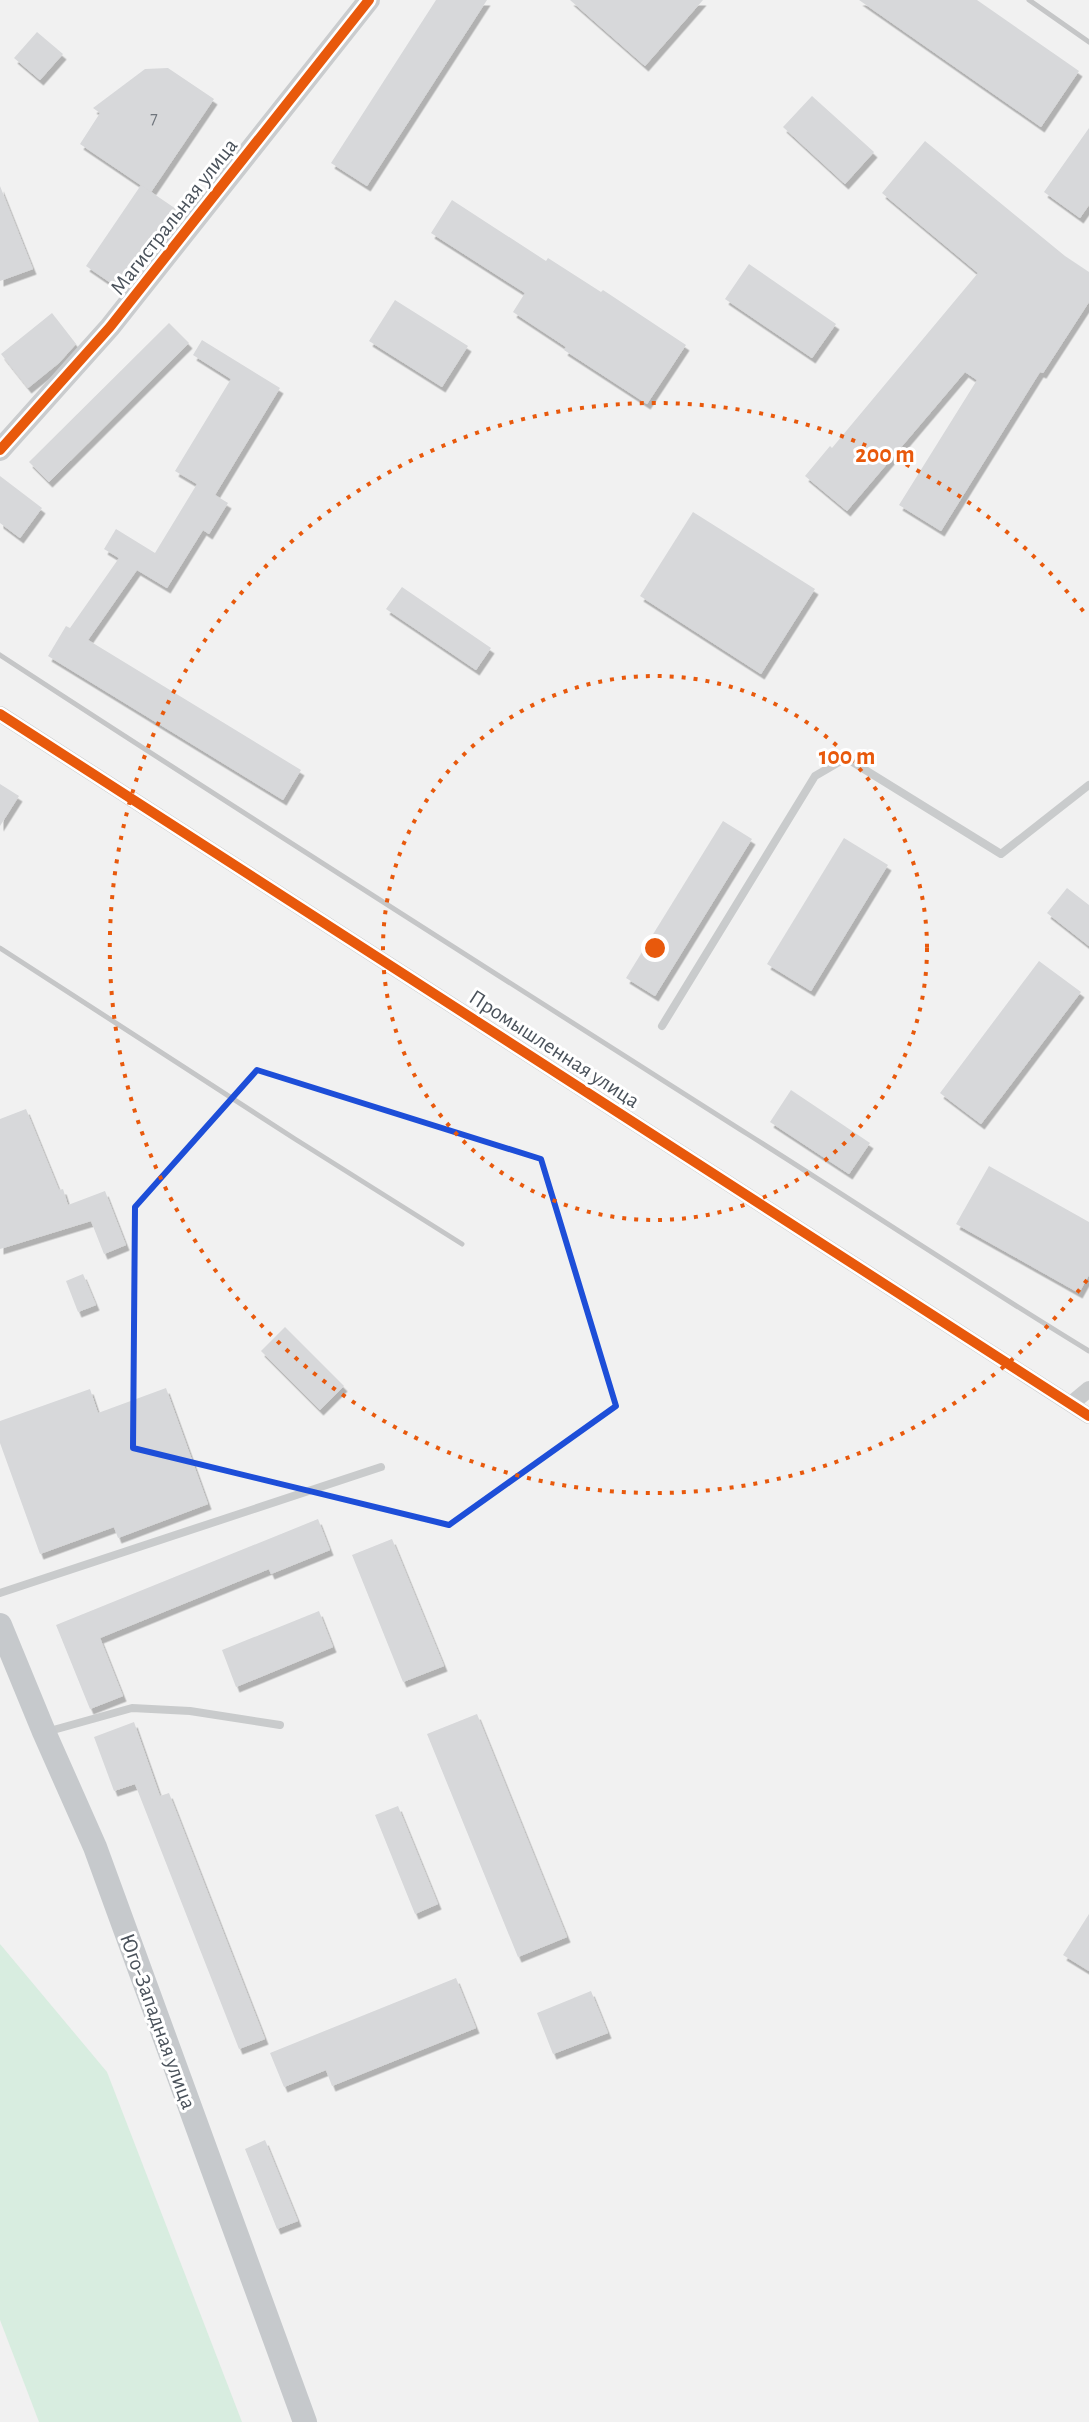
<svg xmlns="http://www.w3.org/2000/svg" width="1089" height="2422" font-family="'Alegreya Sans',sans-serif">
	<defs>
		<filter id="shadow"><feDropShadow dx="3.5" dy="5.5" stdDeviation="0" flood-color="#0004"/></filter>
	</defs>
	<rect width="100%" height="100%" fill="#f1f1f1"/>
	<path fill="#d8ede0" d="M0,1944L107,2072L242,2422H39L0,2320Z"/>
	<g fill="#d7d8da" filter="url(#shadow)">
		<path d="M436,0H487L367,186L331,163Z"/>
		<path d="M570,0H703L645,66Z"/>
		<path d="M859,0H977L1079,71L1041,127Z"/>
		<path d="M37,32L63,54L40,80L14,58Z"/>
		<path d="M168,68L214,99L151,192L80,144L100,113L93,108L145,69Z"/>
		<path d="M812,96L874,152L845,184L783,127Z"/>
		<path d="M1089,128V205L1080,218L1044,192Z"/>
		<path d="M925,141L1065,256L1089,272V302L1043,373L1040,372L941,531L899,505L977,380L965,372L847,511L805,476L830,446L832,448L978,273L882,193Z"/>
		<path d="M141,185L176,209L121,290L86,266Z"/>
		<path d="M0,186L33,269L0,281Z"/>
		<path d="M452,200L546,261L548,258L601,292L603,290L686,345L647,404L564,350L566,347L513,312L525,293L431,233Z"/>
		<path d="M749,264L836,324L812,358L725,299Z"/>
		<path d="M395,300L468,346L442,387L369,341Z"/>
		<path d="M52,313L76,344L59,363L28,388L1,354Z"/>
		<path d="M169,323L189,343L49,482L29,462Z"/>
		<path d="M202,340L280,388L215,495L228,503L209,534L203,530L167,588L137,570L88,640L301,770L283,800L48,656L66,626L70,628L119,558L104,549L116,529L155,553L197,484L175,471L231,379L193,355Z"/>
		<path d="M0,476L42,508L20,538L0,523Z"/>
		<path d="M693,512L815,589L761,674L640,596Z"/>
		<path d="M402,587L491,648L476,670L386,609Z"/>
		<path d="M0,784L19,796L0,826Z"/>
		<path d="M723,821L752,839L655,996L626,978Z"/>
		<path d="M844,838L888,865L811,991L767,964Z"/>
		<path d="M1067,888L1089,905V946L1047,913Z"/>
		<path d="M1039,961L1081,992L981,1124L940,1093Z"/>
		<path d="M791,1090L870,1143L849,1174L770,1122Z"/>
		<path d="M26,1109L59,1190L63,1189L68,1205L105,1191L126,1245L104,1254L91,1221L0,1249V1119Z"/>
		<path d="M989,1166L1089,1222V1275L1079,1293L956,1224Z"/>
		<path d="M83,1274L96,1305L78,1312L66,1281Z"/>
		<path d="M285,1327L344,1386L320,1410L261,1351Z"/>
		<path d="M166,1388L208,1504L118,1538L114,1527L40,1554L0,1443V1421L90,1389L98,1413Z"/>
		<path d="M318,1519L330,1550L271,1574L269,1569L100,1638L123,1696L90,1709L56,1625Z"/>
		<path d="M392,1539L444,1666L403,1682L352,1555Z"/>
		<path d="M319,1611L333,1647L236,1687L222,1650Z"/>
		<path d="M477,1714L567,1937L518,1957L427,1734Z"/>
		<path d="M134,1722L160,1796L169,1793L265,2039L239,2049L135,1784L114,1791L94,1737Z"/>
		<path d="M398,1806L438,1904L415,1914L375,1815Z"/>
		<path d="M1089,1914V1971L1063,1955Z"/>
		<path d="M456,1978L476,2028L332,2086L326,2070L284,2087L270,2053Z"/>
		<path d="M591,1991L608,2033L553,2054L537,2013Z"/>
		<path d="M265,2140L298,2221L277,2229L245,2149Z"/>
	</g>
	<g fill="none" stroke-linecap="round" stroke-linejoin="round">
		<g stroke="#c9cbcc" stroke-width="8">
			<path d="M662,1026L815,776L846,758L1001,854L1089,785"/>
			<path d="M0,1593L381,1467"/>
			<path d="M46,1732L132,1708L190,1711L280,1725"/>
		</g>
		<g stroke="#c9cbcc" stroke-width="16">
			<path d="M0,714L1089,1416"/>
			<path d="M1071,1404L1089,1389"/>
		</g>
		<path stroke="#caccce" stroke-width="22" d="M0,450L110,327L369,0"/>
		<path stroke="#c6c9cc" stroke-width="24" d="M0,1625L44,1732L95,1847L305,2422"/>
		<g stroke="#c5c6c7" stroke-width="5">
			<path d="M1029,0L1089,42"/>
			<path d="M0,655C248,817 499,976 749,1135C863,1207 974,1281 1089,1351"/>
			<path d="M0,948L295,1139L462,1244"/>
		</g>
		<defs>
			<g id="cycleway">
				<path d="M0,450L110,327L369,0"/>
				<path d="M0,714L1089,1416"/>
			</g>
		</defs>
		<use href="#cycleway" stroke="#fff" stroke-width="15"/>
		<use href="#cycleway" stroke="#e8590c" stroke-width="10"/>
	</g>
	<path fill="none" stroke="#1d4ed8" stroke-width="6" stroke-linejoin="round" d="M257,1070L541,1159L616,1406L449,1525L133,1448L135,1207Z"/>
	<g fill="none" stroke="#e8590c" stroke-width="4" stroke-dasharray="4 8">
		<circle cx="655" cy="948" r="272"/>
		<path d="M1087 1280A545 545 0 1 1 1087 616"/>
	</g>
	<g text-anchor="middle" stroke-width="6" stroke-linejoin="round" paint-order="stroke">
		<g font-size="18" fill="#6f757c">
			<text x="154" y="124">7</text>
		</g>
		<g font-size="22" fill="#4a525b" stroke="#fff">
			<text transform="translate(173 216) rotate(-52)" y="8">Магистральная улица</text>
			<text transform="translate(555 1048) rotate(33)" y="8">Промышленная улица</text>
			<text transform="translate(159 2021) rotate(70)" y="8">Юго-Западная улица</text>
		</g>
	</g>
	<circle cx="655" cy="948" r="12" fill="#e8590c" stroke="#fff" stroke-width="4"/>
	<g font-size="24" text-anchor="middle" font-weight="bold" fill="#e8590c" stroke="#fff" stroke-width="6" stroke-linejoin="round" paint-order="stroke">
		<text x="885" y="462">200 m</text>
		<text x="847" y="764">100 m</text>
	</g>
</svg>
